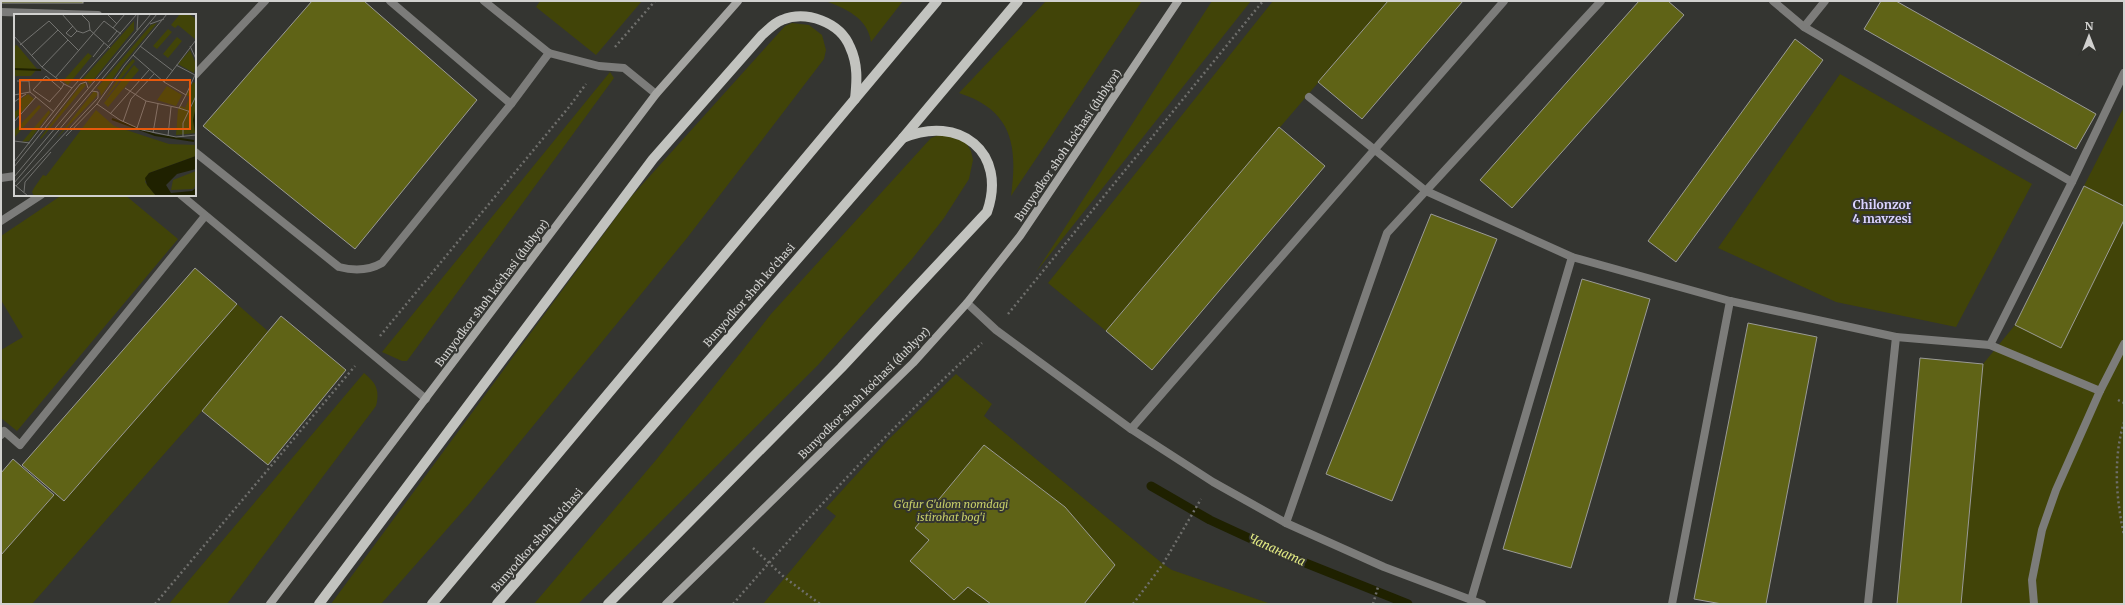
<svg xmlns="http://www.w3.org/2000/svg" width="2125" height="605" font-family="Merriweather,serif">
	<rect width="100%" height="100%" fill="#343531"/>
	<g fill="#414408">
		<path d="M540,1H642L596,55L536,7Z"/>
		<path d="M825,1H903L871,42C868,18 845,8 825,1Z"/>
		<path d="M1046,1H1142L1011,196C1018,145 1012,110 959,93Z"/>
		<path d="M1212,1H1251L1036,272Z"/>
		<path d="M1273,1H1388L1106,331L1048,283Z"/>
		<path d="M792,23L809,25L822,35L826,50L824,59L687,238L470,503L381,604H331L631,197L785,26Z"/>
		<path d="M610,72L614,78L407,361H402L382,352Z"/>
		<path d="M1840,74L2032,184L1956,327L1836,302L1718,248Z"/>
		<path d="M2124,107V206L2084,186Z"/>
		<path d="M939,135H949L966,143L971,151L973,160L969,179L944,218L912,259L818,365L578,604H534L656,460L771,314L931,138Z"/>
		<path d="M62,195H125L178,239L17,431L1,418V350L23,337L1,300V236Z"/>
		<path d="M2124,220V604H1961L1983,364L2015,325Z"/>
		<path d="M237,304L269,332L202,411L32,604H1V555L55,494L64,501Z"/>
		<path d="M364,373C376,383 380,390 376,406L227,604H169Z"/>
		<path d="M956,374L992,404L984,416L1163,564L1172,570L1271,604H763L836,516L826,508L889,439Z"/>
	</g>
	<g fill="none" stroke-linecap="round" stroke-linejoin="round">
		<path stroke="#1f2100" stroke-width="9" d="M1151,486L1210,520L1288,556L1408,604"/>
	</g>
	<g fill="#5f6316" stroke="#9a9a96">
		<rect x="1" y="1" width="82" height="2"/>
		<path d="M312,1H364L477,100L355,249L203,126Z"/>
		<path d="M1388,1H1463L1362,119L1318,82Z"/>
		<path d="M1639,1H1668L1684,15L1512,208L1480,180Z"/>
		<path d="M1881,1H1896L2096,114L2076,149L1864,29Z"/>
		<path d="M1795,39L1823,60L1676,262L1648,241Z"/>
		<path d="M1279,127L1325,166L1152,370L1106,331Z"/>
		<path d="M2084,186L2124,206V220L2061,348L2015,325Z"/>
		<path d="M1431,214L1497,239L1392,501L1326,474Z"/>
		<path d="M195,268L237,304L64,501L22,465Z"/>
		<path d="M1582,279L1650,299L1571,568L1503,549Z"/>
		<path d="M281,316L346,370L268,465L202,411Z"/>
		<path d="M1748,323L1817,337L1766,604H1722L1694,599Z"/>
		<path d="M1920,358L1983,364L1961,604H1897Z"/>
		<path d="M984,445L1065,507L1115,565L1084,604H991L968,587L954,600L910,561L929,540L915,528Z"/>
		<path d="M13,459L54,495L1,555V473Z"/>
	</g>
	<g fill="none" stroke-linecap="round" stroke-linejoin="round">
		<g stroke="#6f6f6c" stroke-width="2.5" stroke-dasharray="2 3" stroke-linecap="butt">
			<path d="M615,47L655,1"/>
			<path d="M1008,314L1263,1"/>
			<path d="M380,336L569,107L586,84"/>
			<path d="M2118,400L2124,403"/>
			<path d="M2124,422C2113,458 2116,499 2124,535"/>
			<path d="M753,548L784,577L820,604"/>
			<path d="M155,604L355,366"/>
			<path d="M733,604C812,513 894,424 982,343"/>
			<path d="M1133,604L1163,564L1201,499"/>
			<path d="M1373,604L1378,587"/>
		</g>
		<g stroke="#7c7c7a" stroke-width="8">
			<path d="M390,1L511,104"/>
			<path d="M1773,1L1804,27L2072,182L1990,345L2100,391"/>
			<path d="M1,12L98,15"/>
			<path d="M1804,27L1825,1"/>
			<path d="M195,75L265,1"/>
			<path d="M1309,97L1426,191L1572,257L1730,301L1896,337L1990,345"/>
			<path d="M195,152L339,267C354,271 368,271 382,263L511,104L549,53"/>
			<path d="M1,178L15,176"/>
			<path d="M2072,182L2124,73"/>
			<path d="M181,195L426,399"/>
			<path d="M1,221L41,195"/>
			<path d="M1131,429L1504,1"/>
			<path d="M1,435L4,431L20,445L205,216"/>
			<path d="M1286,523L1387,233L1601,1"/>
			<path d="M1471,600L1572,257"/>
			<path d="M1672,604L1730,301"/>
			<path d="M1868,604L1896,337"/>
			<path d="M2034,604L2032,580L2042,530L2056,490L2100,391L2124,344"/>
		</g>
		<g stroke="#7c7c7a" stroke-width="8">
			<path d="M484,1L549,53L599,66L624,68L656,94"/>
			<path d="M967,303L996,330L1131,429L1213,482L1286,523L1384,567L1482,604"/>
		</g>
		<g stroke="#a4a4a1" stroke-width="8">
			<path d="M270,604L656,94L738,1"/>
			<path d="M666,604L913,363L967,303L1020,236L1178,1"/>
		</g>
		<g stroke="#c2c3bf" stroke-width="10">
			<path d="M319,604L653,159L762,35C768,30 774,23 782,20C806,10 840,22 850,47C858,64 857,81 855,99"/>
			<path d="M432,604L937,1"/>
			<path d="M497,604L902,139L1018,1"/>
			<path d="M608,604L841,368L987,212C1008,152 959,114 903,138"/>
		</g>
	</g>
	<g text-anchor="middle" stroke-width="4" stroke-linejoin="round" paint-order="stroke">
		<g font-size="11" fill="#d1d1cf" stroke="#343531">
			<text transform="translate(1068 145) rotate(-56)" y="4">Bunyodkor shoh koʻchasi (dublyor)</text>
			<text transform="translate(492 293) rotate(-53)" y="4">Bunyodkor shoh koʻchasi (dublyor)</text>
			<text transform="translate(749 295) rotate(-49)" y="4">Bunyodkor shoh ko'chasi</text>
			<text transform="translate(864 393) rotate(-45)" y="4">Bunyodkor shoh koʻchasi (dublyor)</text>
			<text transform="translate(537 540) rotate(-49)" y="4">Bunyodkor shoh ko'chasi</text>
		</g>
		<g font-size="11" font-style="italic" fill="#c6cd67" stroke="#343531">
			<text x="951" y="508">G'afur G'ulom nomdagi<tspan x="951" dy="13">istirohat bog'i</tspan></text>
		</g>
		<g font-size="12" font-weight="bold" fill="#dad3ff" stroke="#343531">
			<text x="1882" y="209">Chilonzor<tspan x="1882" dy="14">4 mavzesi</tspan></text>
		</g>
		<g font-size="12" font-style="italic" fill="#e1e983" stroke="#343531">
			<text transform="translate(1277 550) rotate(24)" y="4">Чапаната</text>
		</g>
	</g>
	<g transform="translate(14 14)">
		<rect width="182" height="182" fill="#343531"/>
		<path d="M166,0H175L182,5L181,25L164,11L161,14L157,11ZM120,7V16L76,70L72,66L67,67ZM143,9L108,51L87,82L86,77L83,74L137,11ZM154,15L158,18L143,35L139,32ZM163,23L168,27L154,44L149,40ZM3,31L23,55L17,62H0V32ZM176,36L182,50L180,59L164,50ZM74,39L78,42L54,71L49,67ZM119,45L121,47L89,88L110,55ZM120,51L125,56L94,93L90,89ZM69,68L72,71L27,125L26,124ZM179,68L182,70V119L162,121L164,95L167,92L171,94L176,83L172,81ZM153,72L168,81L162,92L143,86ZM80,77L84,80L81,84L42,125ZM14,80L20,85L0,106V98L8,93L4,87ZM25,91L27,93L0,124V117ZM35,96L36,99L15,127L8,128ZM82,96L100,112L155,130L182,131V142L135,159L131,168L142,182H20L18,178L20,174L29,161L32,162ZM182,157V171L179,175L157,176L159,166Z" fill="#414408"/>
		<path d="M182,142V155L163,160L152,171L157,179L178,177L182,174V182H142L133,171L131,164L135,159Z" fill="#1f2100"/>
		<path fill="none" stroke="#1f2100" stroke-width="2" d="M0,55L27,56M182,97L180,106L182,118M98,105L141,121L180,127"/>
		<path fill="none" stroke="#737370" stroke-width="1" d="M48,0L63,17L69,19L76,16M67,0L75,8L76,16L96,34M93,0L103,10M136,10L150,5M59,12L52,19L57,23L63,17M99,14L111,0M123,16L124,0M0,22L28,53L50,70L58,74M94,28L103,17M6,31L35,7L65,37M126,32L159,57M176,32L182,45M119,41L150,68L172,81L165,94L174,97M17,42L44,16M79,43L90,29M162,51L181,61L182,59M28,53L54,26M41,64L90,7L107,20M3,67H15L16,78L40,98M150,68L182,26M111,74L132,87L165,94M47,75L32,62L19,76L36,88V87L47,75L50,70M0,81L16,78M172,81L181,61M0,88L12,80M83,90L106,106L128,116L162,123L182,121M96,100L135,56M0,108L22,83M109,108L117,85L140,60M123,114L132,87M139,119L144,90M52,122L83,90L110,52L153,0M154,122L157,93M169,123V109L182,82M0,127L16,129M0,148L58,74L123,0M0,153L66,70L72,68L74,74M0,163L137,0M0,169L143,0M1,171L14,182M2,172L84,84V78L78,77M10,178L11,168L37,138"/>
		<path fill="#e8590c" fill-opacity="0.15" stroke="#e8590c" stroke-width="2" d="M6,66H176V115H6Z"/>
		<rect width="182" height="182" fill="none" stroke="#d1d1cf" stroke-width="2"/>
	</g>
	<rect width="2125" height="605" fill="none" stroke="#d1d1cf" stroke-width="4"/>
	<g transform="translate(2089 36)" stroke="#343531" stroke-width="3" paint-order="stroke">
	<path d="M0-3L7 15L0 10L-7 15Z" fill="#d1d1cf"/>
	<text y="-6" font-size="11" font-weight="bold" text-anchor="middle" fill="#d1d1cf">N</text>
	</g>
</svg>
